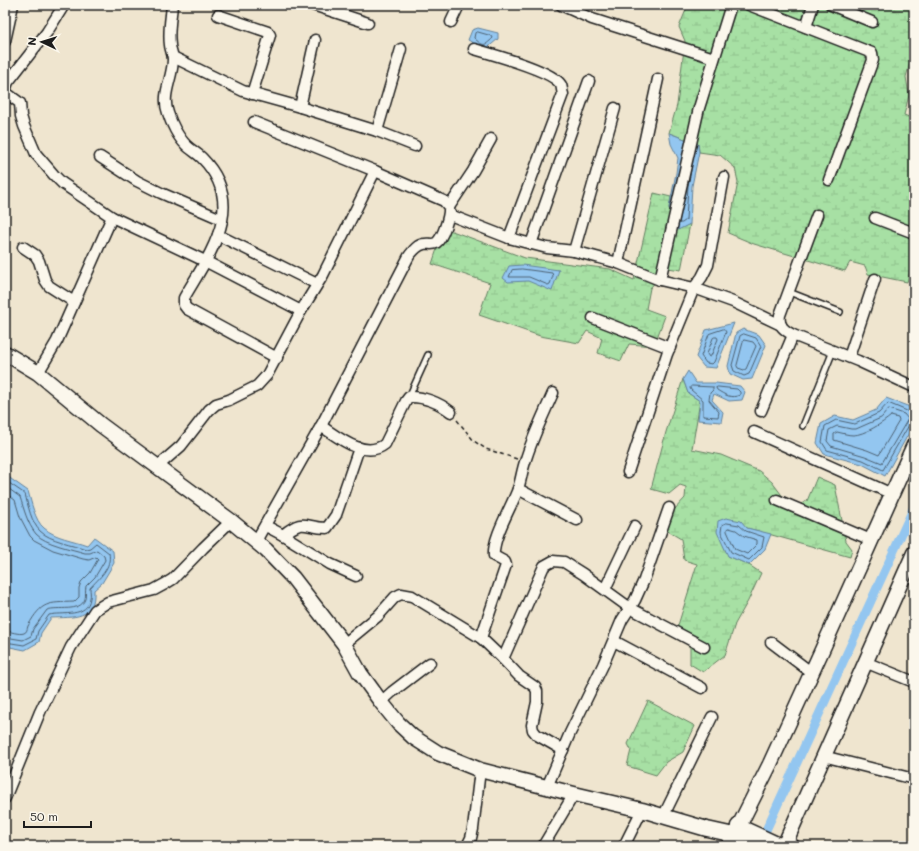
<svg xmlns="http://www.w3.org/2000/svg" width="919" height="851" font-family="Mali,sans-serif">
	<defs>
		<pattern id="wetland-marsh" width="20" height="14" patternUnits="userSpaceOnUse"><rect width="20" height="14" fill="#a7e0a4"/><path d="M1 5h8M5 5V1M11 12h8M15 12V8" fill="none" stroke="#8fc08d"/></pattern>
	</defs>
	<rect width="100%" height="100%" fill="#efe5cf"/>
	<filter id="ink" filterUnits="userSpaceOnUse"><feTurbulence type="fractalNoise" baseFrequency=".025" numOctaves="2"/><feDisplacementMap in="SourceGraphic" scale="8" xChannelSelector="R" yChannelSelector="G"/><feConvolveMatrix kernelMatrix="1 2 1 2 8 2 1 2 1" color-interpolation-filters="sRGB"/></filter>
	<g filter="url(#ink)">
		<g fill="url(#wetland-marsh)" stroke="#627e60">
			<path d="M688,5H914V63H910L906,77L909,95L904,115L914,119V257L907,282L868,274L865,266L850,262L845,271L754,244L728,233L738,182L735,168L720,155L699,152L698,144L669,133L677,105L685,41L679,27Z"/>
			<path d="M654,193L671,197L669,208L678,229L690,224L681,270L668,268L650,288L646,309L665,316L654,346L629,344L621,361L598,353L602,338L587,331L579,343L540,336L479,315L490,283L432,264L444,228L525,258L610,269L634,280Z"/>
			<path d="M683,379L688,393L700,401L692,449L721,455L759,471L772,482L784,498L797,506L807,501L817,477L835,485L846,541L852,549L850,557L747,528L728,556L749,565L761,573L748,601L735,624L725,655L703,672L690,664V647L675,635L697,564L684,560L681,539L666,530L673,511L685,498L686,487L680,485L669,494L651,489L666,432Z"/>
			<path d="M648,701L695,726L683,752L666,762L656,775L627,766L631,750L628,744Z"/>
		</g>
		<g fill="#93c6f0" stroke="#63829b">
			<path d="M478,28L498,33V39L485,50L468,40L472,30Z"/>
			<path d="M669,133L698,144L699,152L692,186L690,224L678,230L669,208L676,173L678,158L671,144Z"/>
			<path d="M522,265L559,270L552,291L528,281L508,282L503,278L509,266Z"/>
			<path d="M734,323L716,368L704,367L696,357L706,330Z"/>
			<path d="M743,329L759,335L766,345L752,379L743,380L730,374L728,366L736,333Z"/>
			<path d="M688,371L696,383H716L740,386L745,392L742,400L729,401L714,394L712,400L723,412L721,422L698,420L700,401L688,393L683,379Z"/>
			<path d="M886,398L910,407L914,412V424L885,476L862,464L824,454L817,443L821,424L835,416L853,420L876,410Z"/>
			<path d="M5,472L11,479L28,491C31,501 35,521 44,528C55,538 74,540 87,545L94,537L113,551L114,563L102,583L94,590C96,620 73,617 51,618L41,633L39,642L25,650L5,646Z"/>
			<path d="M726,518L741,521L747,528L771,534L765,549L749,565L728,556L717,532L718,521Z"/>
		</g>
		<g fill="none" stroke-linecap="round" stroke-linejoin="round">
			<g stroke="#4c6071" stroke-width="1">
				<path d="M478,32L492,36L493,38C484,47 483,46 474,38L475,33Z"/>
				<path d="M679,223H682L686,220L688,186L691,170"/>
				<path d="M522,269L552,273L553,276L550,284L548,285L529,277H509L512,270Z"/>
				<path d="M724,329L726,332L714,362L712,364L706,363L701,356L709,334Z"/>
				<path d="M744,334L756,338L761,346L749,374L744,376L734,371L732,365L740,336Z"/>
				<path d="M715,337H717L718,339L711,356L709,357L707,354L713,338Z"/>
				<path d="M744,340L753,342L756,346L746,369L744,370L738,368L737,366Z"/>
				<path d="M692,386L713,387V390L710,393L709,400L719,412L718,417L703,416V400L691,390L690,388Z"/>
				<path d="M718,387L737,389L740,392V395C731,399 725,395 717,390L716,388Z"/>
				<path d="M889,409L904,414L908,419L882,463L865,456L831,446L827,441L829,430L837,426L851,429H856L881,418Z"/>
				<path d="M914,414L888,403L879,413L855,424L836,420L825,426L822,442L827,450L863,460L883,470L909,425L914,423"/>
				<path d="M891,416L898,418L899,421L879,455L867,450L834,440V434L837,432C842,433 848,435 853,435C864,435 883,423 891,416Z"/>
				<path d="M5,479L9,483L25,494C28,505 31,522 40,531C50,541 73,544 86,549L90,548L96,543L109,553C112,568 99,578 90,588C90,591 91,595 90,598C88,618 62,612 49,615L38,631L36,639L24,645L5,642"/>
				<path d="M5,486L20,497C24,509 27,523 36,534C45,544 72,549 85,553H90L97,550L104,556L105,560L95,577L86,586C85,590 86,595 85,599C80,613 58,606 47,610L33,629L31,636L23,640L5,637"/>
				<path d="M5,493L15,500L20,517L30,536L34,540L53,550L83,559L89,560L96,557L98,559L90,573L81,582L79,588V597L74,602C48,603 42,601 28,626C27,629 27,632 24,633C19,635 10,631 5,631"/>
				<path d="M727,523L739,525L746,531L764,537L762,547L749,560L731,552L721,532L722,525Z"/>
				<path d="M729,528L736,530L744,536L757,540V544L747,554L735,549L727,531V529Z"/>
			</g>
			<path stroke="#93c6f0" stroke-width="9" d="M761,841L914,507"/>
			<defs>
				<g id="lane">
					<path d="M789,292L840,312"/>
					<path d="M409,397L428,355"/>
					<path d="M803,426L833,351"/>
				</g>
				<g id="street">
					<path d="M172,5C171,18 168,31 170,45C170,49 173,54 173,59C173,78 161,94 168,113C171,123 178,137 186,145C191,150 197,153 202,158C248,205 210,253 184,298V305L187,309L277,358"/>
					<path d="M313,5L368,23"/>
					<path d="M561,5L592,19L714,58"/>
					<path d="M749,5L872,53L873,60L829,180"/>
					<path d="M831,5L872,22"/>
					<path d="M218,15L268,32L270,35L252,94"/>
					<path d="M451,22L459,5"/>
					<path d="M806,27L813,5"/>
					<path d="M5,41L13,5"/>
					<path d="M474,49C491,54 554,71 561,85C562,87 562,92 563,94L509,238"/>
					<path d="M173,57L243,91L300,107L377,131L415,146"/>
					<path d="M5,91L8,82L47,32L64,5"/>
					<path d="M5,92L20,103L21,116L24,126L36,154L54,175L62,183L112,217L205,261L301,311"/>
					<path d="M300,107L315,40"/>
					<path d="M254,122L375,171L444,201L449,207C450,215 443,238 436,243C432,245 428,243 424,244C417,245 413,251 409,256L321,426L256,541"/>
					<path d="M377,131L401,49"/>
					<path d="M100,157L137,181L161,193L221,219"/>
					<path d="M449,207L473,171L491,139"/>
					<path d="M450,215L509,238L547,248L574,251L618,263L660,280L694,288L733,302L781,325"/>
					<path d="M817,215L780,315C778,326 784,330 793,335L858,361L914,387"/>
					<path d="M875,218L914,233"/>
					<path d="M218,235L317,284"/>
					<path d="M531,244L589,81"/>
					<path d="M23,247L35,255L39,261L45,280L49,286L74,302"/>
					<path d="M574,251L615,108"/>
					<path d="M618,263L658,79"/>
					<path d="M660,280L699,108L731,5"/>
					<path d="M593,318L670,348"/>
					<path d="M849,357L875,279"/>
					<path d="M38,373L57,341L112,217"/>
					<path d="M761,411L793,335"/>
					<path d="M321,426C338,437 365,460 385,444L406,401L409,397C423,396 440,403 451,412"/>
					<path d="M754,432L892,494"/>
					<path d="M157,467L181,446L209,410L216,404L229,400L257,386L267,375L301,311L323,275L375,171"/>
					<path d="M628,472L667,354L694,288L702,277L708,265L724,177"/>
					<path d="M518,489L577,520"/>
					<path d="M777,500L871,540"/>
					<path d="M266,526L283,535C305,517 304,528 327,528L336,515L359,448"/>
					<path d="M283,535L330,564L356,576"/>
					<path d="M605,589L635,526"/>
					<path d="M481,638L506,565L505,562L494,556C492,538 512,506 518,489C521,480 522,471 525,462C532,438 543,416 553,393"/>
					<path d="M614,641L702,688"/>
					<path d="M771,642L812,673"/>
					<path d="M344,644L378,616L395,597L401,594L412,596L481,638L503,659"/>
					<path d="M865,662L914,682"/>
					<path d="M381,702L392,692L430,663"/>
					<path d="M563,750L537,735L533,730L532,725L537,702V691L535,687L519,676L503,659L544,566L553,561L564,562L583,574L630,608L704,647"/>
					<path d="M823,756L914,779"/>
					<path d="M547,787L570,733L603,665L622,620L635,600L644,580L669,508"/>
					<path d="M5,798L40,712L71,647L95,610L108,602L154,590L165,584L173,579L203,548L231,521"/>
					<path d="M663,817L712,717"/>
					<path d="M467,846L471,838L473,829L480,770"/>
					<path d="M543,846L574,794"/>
					<path d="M624,846L642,810"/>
				</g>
				<g id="secondary">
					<path d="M5,353L38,373L101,425L231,521L266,550L293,578L344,644L360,673L381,702L398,723L413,737L438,753L480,770L574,794L642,810L707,829L734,835L756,846"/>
					<path d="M738,826L777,844L792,846"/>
					<path d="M729,846L770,764L822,650L914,445"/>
					<path d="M784,846L914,553"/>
				</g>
			</defs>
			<use href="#lane" stroke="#1c1c1c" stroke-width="8"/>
			<use href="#street" stroke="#1c1c1c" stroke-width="13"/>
			<use href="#secondary" stroke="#1c1c1c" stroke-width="17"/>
			<path stroke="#1c1c1c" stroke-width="1.5" stroke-dasharray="4 3" stroke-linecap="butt" d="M457,420L474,441L486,449L517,459"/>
			<use href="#lane" stroke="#fbf7ec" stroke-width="5"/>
			<use href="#street" stroke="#fbf7ec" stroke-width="10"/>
			<use href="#secondary" stroke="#fbf7ec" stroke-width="14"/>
		</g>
	</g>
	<rect width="919" height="851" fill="none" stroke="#fbf7ec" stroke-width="20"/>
	<rect x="10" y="10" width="899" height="831" fill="none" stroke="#1c1c1c" stroke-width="1.5" filter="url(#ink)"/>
	<g transform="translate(42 42) rotate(274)" stroke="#fbf7ec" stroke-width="3" paint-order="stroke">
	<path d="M0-3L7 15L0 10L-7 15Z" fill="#1c1c1c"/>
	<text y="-6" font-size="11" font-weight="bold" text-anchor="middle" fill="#1c1c1c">N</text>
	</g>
	<path d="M24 821v6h67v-6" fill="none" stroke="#1c1c1c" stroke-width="2"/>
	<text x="30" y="821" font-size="12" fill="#1c1c1c" stroke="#fbf7ec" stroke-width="3" paint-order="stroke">50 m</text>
</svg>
